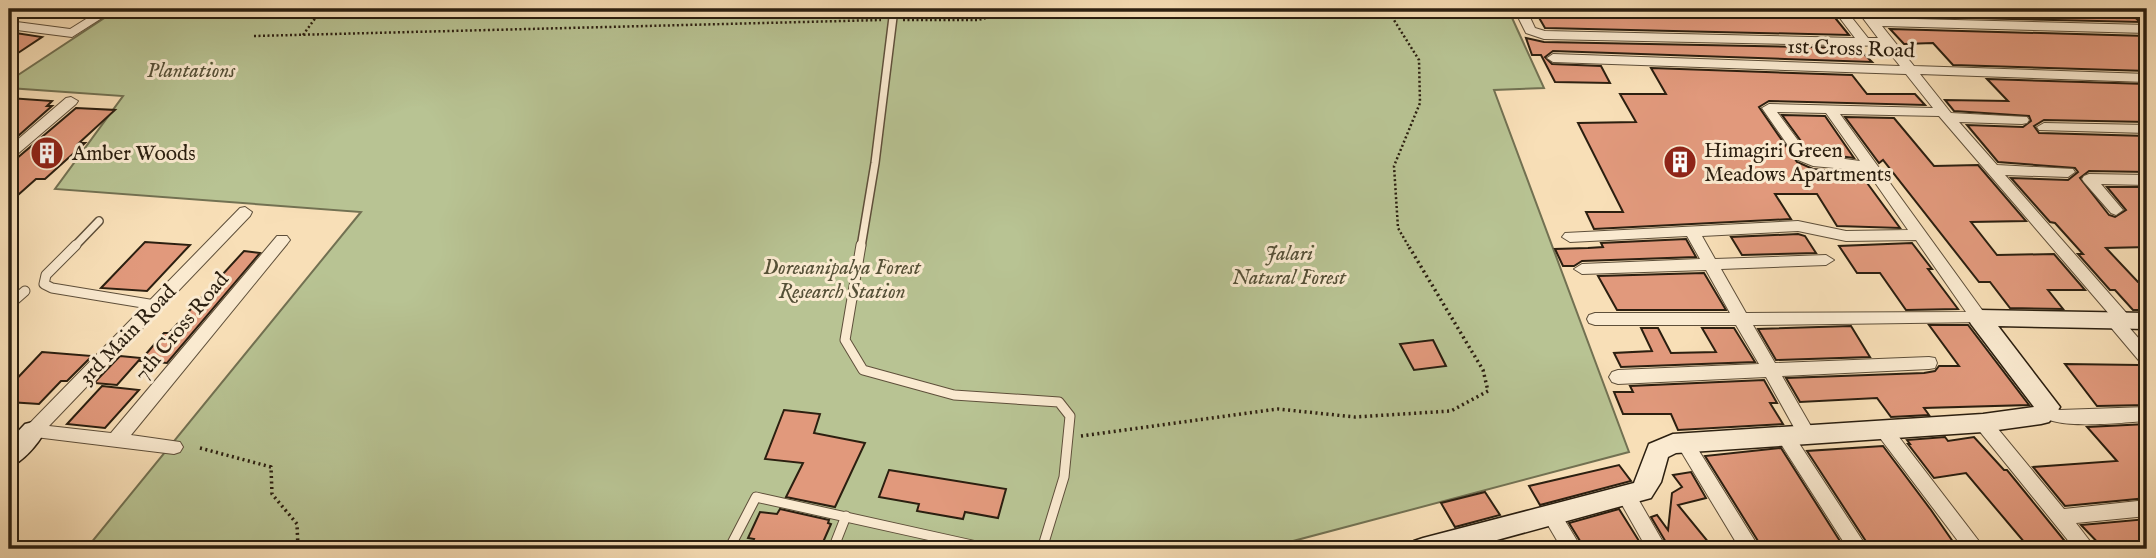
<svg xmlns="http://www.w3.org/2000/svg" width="2156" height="558" font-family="'IM FELL English',serif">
	<rect width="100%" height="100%" fill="#f8dfb7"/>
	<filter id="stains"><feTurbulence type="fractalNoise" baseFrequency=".00286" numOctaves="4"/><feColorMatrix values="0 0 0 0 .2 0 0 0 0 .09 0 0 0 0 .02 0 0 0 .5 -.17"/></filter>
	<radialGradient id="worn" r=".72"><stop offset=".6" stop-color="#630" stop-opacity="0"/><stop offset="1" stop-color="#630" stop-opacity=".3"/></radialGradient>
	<path fill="#b8c393" stroke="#727152" stroke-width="2" d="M118,9H1508L1544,88L1494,90L1629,452L1263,549H86L361,212L55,189L123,96L9,88V81Z"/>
	<g fill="#e1997c" stroke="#2b1f10" stroke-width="2">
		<path d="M1534,9H1828L1849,35L1545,28Z"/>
		<path d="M1875,9H2126L2140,22L1881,16Z"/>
		<path d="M1890,29L2147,36V71L1953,65L1933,43L1904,44Z"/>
		<path d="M9,32L42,37L9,59Z"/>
		<path d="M1526,38L1544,42L1858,48L1872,62L1553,51L1545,57L1552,64L1601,66L1610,83L1555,82L1541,55H1532Z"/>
		<path d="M1651,68L1852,75L1867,94H1915L1925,105L1769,101L1759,107L1797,162L1813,169L1866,173L1862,176L1900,228L1837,226L1817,194H1775L1791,219L1594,229L1586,212H1623L1578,123L1636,122L1620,94H1666Z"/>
		<path d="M1987,79L2147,84V122L2044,120L2034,126L2039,133L2147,136V172L2089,171L2080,178L2109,215L2115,217L2126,210L2107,187H2147V247L2106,248L2138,282H2147V310H2133L2115,290H2110L2078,254H2083L2055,223L2050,222L2011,178L2068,180L2078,172L2075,168L1998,162L1967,125L2023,127L2031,121L2029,116L1954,111L1945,100L2008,101Z"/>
		<path d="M9,98L52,101L47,106H52L9,144Z"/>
		<path d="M76,108L115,110L79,143H85L45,179H36L9,203V160L16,159Z"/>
		<path d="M1782,115L1825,116L1854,158L1809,152Z"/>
		<path d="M1845,117L1894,118L1934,166L1978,165L2026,221L1971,222L1997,255L2054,254L2085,290H2048L2063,309L2010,308L1990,282H1979L1883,160L1879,163Z"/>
		<path d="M1798,234L1805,236L1816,253L1742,255L1731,237Z"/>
		<path d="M1686,239L1696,257L1582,261L1574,266H1563L1555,249L1588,248L1603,247L1601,243Z"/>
		<path d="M145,242L190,245L147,291L101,288Z"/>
		<path d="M1912,243L1932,269H1928L1958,309L1906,310L1880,273H1857L1839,246Z"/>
		<path d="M244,251L260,253L167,363L140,361L164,333H169Z"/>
		<path d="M1704,273L1726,310H1617L1598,276Z"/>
		<path d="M1929,325H1968L2029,405L1924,408L1929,415L1891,417L1877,398L1800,402L1786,378L1924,373L1935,371L1939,366H1959Z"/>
		<path d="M1851,326L1870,357L1776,360L1758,329Z"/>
		<path d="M1641,328H1658L1671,353L1716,352L1702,328H1734L1755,362L1621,367L1614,353L1652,351Z"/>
		<path d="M1433,340L1446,366L1414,370L1400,344Z"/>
		<path d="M42,352L92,356L67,381H61L39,404L9,402V387Z"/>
		<path d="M120,356L141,358L117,385L94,383Z"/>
		<path d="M2065,364L2139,365L2147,367V405L2097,406Z"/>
		<path d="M1764,380L1777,403H1770L1783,424L1678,430L1671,414H1623L1614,392H1633L1630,386Z"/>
		<path d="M102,386L139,390L105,428L67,424Z"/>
		<path d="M784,410L820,414L814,433L865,443L835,507L786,497L803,463L765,459Z"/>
		<path d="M2147,424V498L2065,506L2033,467L2117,461L2087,427Z"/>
		<path d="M1945,437L1948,441L1974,437L2004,470H2007L2068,545L2030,549L1966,473L1934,478L1908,444H1910L1907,440Z"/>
		<path d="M1883,446L1931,510L1958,549H1871L1807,451Z"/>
		<path d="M1781,448L1845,549H1811L1809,546L1763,549L1705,456Z"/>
		<path d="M1619,465L1631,481L1540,505L1529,486Z"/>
		<path d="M889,470L1006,489L998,518L965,512L963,519L917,511L919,504L879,497Z"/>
		<path d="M1691,472L1706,498L1678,505L1714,549H1670L1651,517L1657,515L1668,530L1672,493L1682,487L1673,475Z"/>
		<path d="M1485,492L1500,515L1455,527L1441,503Z"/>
		<path d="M780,509L829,520L828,523L831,524L820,549H749L754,539L748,538L760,512L777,514Z"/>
		<path d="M1619,509L1644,549H1585L1569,523Z"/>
		<path d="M2147,519V549H2104L2081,525Z"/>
	</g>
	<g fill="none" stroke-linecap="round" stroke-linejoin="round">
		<defs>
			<g id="lane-far1">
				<path d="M74,247L99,221"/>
				<path d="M861,247L875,163L894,9"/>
			</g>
			<g id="lane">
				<path d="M76,245L46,275L44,284L52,288L155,305"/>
				<path d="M861,245L845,340L863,370L954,395L1059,402L1070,416L1064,477L1042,549"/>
				<path d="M9,305L25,291"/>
				<path d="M729,549L756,497L990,549"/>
				<path d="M833,549L846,516"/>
			</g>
			<g id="street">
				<path d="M102,9H116L72,37L9,29V21L70,29Z"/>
				<path d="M1514,9H1526L1535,28L1545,31L1855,38L1833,9H1845L1868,38H1878L1856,9H1868L1876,18L2147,25V33L1882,26L1914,66L2147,74V82L1920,74L1951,113L2027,117L2029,120L2027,123L2022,124L1959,122L1997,165L2073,169L2075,172L2068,177L2005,175L2129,316L2131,320L2127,325L2147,348V365L2141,363L2108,324L2106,320L2110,315L1939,116L1840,114L1985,314L1987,318L1985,322L1753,325L1775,363L1929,357L1935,358L1937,363L1935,368L1929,369L1782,376L1816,435L1813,440L1807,442L1801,440L1766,377L1618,384L1612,382L1609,377L1612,372L1618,370L1759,364L1736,325H1595L1589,323L1587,319L1589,315L1595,313H1730L1706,270L1582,274L1574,269L1582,264L1700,259L1687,236L1570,242L1562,237L1565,233L1798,221L1846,231L1908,230L1867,171L1813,166L1798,160L1762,108L1769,104L1933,108L1906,74L1553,62L1547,58L1553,54L1900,66L1884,46L1544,39L1526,33ZM1777,112L1826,113L1860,161L1808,154ZM1798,231L1846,241L1916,240L1966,312L1746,313L1721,269L1826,265L1834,260L1826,255L1715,259L1702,236Z"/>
				<path d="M2131,9H2144L2147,11V21Z"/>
				<path d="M71,97L78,101L76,104L14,157L9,158V147L66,98Z"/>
				<path d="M2044,123L2147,125V133L2039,130L2037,127Z"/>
				<path d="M2089,174L2147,175V185L2101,184L2123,210L2116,215L2111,213L2084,182L2082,179L2084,176Z"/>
				<path d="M245,207L252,212L250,216L49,426L111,433L277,236H287L290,240L287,244L131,435L180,442L183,447L180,452L174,454L27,436L24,431L27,426L240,208Z"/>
				<path d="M2047,405L2060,410L2147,407V421C2125,422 2049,432 2038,412L2041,407Z"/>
				<path d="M1983,416L1989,418L2064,509L2147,500V516L2076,523L2096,549H2075L1977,428L1974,423L1977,418Z"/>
				<path d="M1883,422L1889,424L1985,549H1964L1877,434L1874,429L1877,424Z"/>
				<path d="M1785,429L1791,431L1868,549H1848L1779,441L1776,436L1779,431Z"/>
				<path d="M1685,436L1691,438L1760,549H1740L1676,443L1679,438Z"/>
				<path d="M1626,488L1633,490L1667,549H1647L1617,496L1619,490Z"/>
				<path d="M1551,507L1558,509L1582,549H1562L1542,515L1544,509Z"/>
			</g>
			<g id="secondary">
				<path d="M1979,310L2147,313V329L1998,326L2060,407L2049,422L2041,424L1983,432L1676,453L1668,457L1661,482L1651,498L1464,549H1410L1414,541L1423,538L1634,483L1649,444L1673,434L1983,414L2034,407L1971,324L1968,318L1971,312Z"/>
				<path d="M33,422L41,424L45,431C38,444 23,462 9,467V441L25,424Z"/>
			</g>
		</defs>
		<use href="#lane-far1" stroke="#5e4f3a" stroke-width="10"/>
		<use href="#lane" stroke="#5e4f3a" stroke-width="11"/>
		<use href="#street" stroke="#5e4f3a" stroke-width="2"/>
		<use href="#secondary" stroke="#2b1f10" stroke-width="3"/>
		<g stroke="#2b1f10" stroke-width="2.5" stroke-dasharray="2 2.5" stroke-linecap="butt">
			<path d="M1387,9L1419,60L1420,103L1394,166L1398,228L1409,247"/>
			<path d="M903,20H978L1003,14L1006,9"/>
			<path d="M303,35L322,9"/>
			<path d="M254,36L881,20"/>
		</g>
		<g stroke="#2b1f10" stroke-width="3.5" stroke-dasharray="2 3.5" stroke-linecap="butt">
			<path d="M1081,436L1278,409L1355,417L1451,411L1488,391L1483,370L1408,245"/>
			<path d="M200,448L271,467L272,494L297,524L298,549"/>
		</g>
		<use href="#lane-far1" stroke="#faead0" stroke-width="7"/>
		<use href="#lane" stroke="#faead0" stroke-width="9"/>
		<use href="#street" fill="#faead0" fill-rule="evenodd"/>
		<use href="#secondary" fill="#faead0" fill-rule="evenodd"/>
	</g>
	<defs>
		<symbol id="building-disc" viewBox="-11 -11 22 22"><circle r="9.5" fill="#8f2418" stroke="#faead0"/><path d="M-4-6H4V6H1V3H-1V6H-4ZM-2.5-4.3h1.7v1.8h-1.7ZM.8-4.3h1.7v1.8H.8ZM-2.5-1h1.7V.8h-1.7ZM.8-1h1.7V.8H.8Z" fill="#fff"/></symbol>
	</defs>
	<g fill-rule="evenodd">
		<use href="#building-disc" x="28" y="134" width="38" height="38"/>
		<use href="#building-disc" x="1661" y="143" width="38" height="38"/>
	</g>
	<g text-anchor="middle" stroke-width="6" stroke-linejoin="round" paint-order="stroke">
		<g font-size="21" fill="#2b1f10" stroke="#faead0">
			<text transform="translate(1851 48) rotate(2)" y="7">1st Cross Road</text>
			<text transform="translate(181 326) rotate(-50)" y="7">7th Cross Road</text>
			<text transform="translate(127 334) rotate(-46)" y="7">3rd Main Road</text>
		</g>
		<g font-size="21" font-style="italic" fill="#555037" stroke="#faead0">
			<text x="191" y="77">Plantations</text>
			<text x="1289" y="260">Jalari<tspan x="1289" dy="24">Natural Forest</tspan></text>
			<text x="842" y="274">Doresanipalya Forest<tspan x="842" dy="24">Research Station</tspan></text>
		</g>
		<g font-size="21" fill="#2b1f10" stroke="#faead0" text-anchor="start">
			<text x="1704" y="157">Himagiri Green<tspan x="1704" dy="24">Meadows Apartments</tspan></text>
			<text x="72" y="160">Amber Woods</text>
		</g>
	</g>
	<rect width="2156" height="558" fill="none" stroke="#f8dfb7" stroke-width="35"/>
	<rect x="10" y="10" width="2135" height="537" fill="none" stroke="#2b1f10" stroke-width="3.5"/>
	<rect x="18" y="18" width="2121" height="523" fill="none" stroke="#2b1f10" stroke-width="2"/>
	<rect width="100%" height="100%" filter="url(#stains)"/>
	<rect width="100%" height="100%" fill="url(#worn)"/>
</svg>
